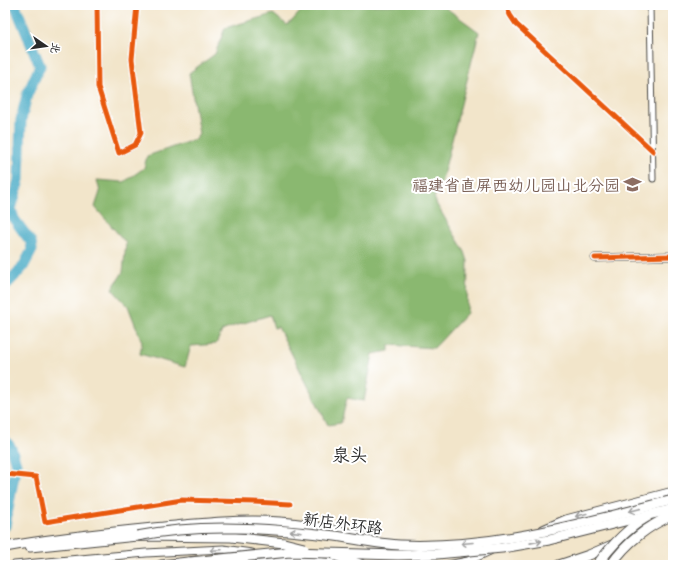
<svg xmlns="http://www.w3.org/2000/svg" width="678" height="570" font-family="'Indie Flower','LXGW WenKai TC',sans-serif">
	<rect width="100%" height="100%" fill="#fff"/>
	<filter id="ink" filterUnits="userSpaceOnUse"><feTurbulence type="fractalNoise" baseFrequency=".025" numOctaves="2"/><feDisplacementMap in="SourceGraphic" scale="8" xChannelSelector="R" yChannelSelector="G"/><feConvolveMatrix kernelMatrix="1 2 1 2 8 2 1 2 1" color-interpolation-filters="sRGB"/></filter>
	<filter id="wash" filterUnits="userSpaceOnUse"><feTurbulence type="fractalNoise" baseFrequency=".012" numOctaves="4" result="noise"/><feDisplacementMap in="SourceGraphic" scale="16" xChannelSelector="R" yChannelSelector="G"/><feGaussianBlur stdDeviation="0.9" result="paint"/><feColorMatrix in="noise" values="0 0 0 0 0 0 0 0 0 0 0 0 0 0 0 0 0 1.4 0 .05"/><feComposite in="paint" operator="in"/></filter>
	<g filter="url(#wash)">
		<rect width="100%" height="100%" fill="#f2e5ca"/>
		<path fill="#8ab870" stroke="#5a724e" d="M306,5H442L479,32L439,192L434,197L437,205L465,252L468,261L467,313L434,348L389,345V351L373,354L364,401L347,398L341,423L328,425L278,327L274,328L270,315L234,326L222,331L216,344L191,346L185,367L140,354L142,342L128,306L112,289L123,272L126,243L95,207L100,192L97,180L124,182L144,168L147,156L196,139L199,134L189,73L215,54L225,28L273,14L287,25L293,20Z"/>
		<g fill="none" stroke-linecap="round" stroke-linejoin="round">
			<g stroke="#44a9c4" stroke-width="11">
				<path d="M5,286L23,267L32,250L31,242L14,219L11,209L19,180L21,120L27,95L40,66L15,5"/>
				<path d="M5,440L11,448L16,464L5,526"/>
			</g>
		</g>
	</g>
	<g filter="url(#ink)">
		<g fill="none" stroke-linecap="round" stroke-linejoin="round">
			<defs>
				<g id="minor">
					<path d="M97,5L98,87L119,153L135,145L141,133L132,59L137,5"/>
					<path d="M506,5L510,15L516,24L653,151"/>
					<path d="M650,5L653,179"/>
					<path d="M5,474L36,477L45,522L182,500L254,502L290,504"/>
				</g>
				<path id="tertiary" d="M595,258L673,256"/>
				<g id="secondary">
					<path d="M543,529L566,519L673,491"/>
					<path d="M274,556L352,565"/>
					<path d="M14,565L146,553L223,549L252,553"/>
					<path d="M448,565L468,561L490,551"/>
				</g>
				<g id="trunk">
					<path d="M5,547C54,538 103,533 153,528C195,524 238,519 280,522C311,524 342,532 373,538"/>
					<path d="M30,547L137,536L231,537L284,543"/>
					<path d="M236,561L285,563L297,565"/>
					<path d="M161,565L197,561"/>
					<path d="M559,565L589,555L640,533"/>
				</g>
			</defs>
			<use href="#minor" stroke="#494743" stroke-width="7"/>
			<use href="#tertiary" stroke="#494743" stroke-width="9"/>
			<use href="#secondary" stroke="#494743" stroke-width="9"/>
			<use href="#trunk" stroke="#494743" stroke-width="11"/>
			<use href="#minor" stroke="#fff" stroke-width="5"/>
			<use href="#tertiary" stroke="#fff" stroke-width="7"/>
			<use href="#secondary" stroke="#fff" stroke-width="7"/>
			<use href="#trunk" stroke="#fff" stroke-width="9"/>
			<defs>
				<g id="trunk-bridge">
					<path d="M137,536C202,523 269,528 335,536C356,539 379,544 400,545C494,549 584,523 673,500"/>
					<path d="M284,543L304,548"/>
					<path d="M336,556L363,565"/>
					<path d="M190,562L290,552L398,555L437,554L502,548L549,540L673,509"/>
					<path d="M597,565C611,546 626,529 647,517"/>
					<path d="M611,565C626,543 649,525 673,515"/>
				</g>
			</defs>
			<use href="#trunk-bridge" stroke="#494743" stroke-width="11" stroke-linecap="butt"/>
			<use href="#trunk-bridge" stroke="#fff" stroke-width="9"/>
			<defs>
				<g id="cycleway">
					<path d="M97,5L98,87L119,153L135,145L141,133L132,59L137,5"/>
					<path d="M506,5L510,15L516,24L653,151"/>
					<path d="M595,258L673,256"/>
					<path d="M5,474L36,477L45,522L182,500L254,502L290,504"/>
				</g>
			</defs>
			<use href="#cycleway" stroke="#fff" stroke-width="8"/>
			<use href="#cycleway" stroke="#e8590c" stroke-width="5"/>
		</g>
		<defs><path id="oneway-shaft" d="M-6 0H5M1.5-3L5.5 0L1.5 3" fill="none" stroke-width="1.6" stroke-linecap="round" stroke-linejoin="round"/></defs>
		<g stroke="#a0a0a0">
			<use href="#oneway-shaft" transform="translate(635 510) rotate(165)"/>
			<use href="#oneway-shaft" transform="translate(581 515) rotate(165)"/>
			<use href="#oneway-shaft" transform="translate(296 532) rotate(-173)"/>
			<use href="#oneway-shaft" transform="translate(536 542) rotate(-11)"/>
			<use href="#oneway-shaft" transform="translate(467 543) rotate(175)"/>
			<use href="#oneway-shaft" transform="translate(216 550) rotate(177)"/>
		</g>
	</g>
	<defs>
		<symbol id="school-bare" viewBox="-9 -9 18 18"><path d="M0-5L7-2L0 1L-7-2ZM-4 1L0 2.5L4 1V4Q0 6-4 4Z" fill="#8d6e63" stroke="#fff" stroke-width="2.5" paint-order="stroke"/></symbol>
	</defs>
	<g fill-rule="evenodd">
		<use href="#school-bare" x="620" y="172" width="25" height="25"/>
	</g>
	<g text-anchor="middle" stroke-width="4" stroke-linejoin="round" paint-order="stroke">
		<g font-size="16" fill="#785e54" stroke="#fff" text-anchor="end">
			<text x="620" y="191">福建省直屏西幼儿园山北分园</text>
		</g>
		<g font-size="16" fill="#2b2b2b" stroke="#fff">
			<text transform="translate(343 523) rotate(7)" y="6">新店外环路</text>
		</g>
		<g font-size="18" fill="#2b2b2b" stroke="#fff">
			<text x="350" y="461">泉头</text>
		</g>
	</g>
	<rect width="678" height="570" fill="none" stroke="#fff" stroke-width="20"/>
	<g transform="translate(46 46) rotate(103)" stroke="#ffffff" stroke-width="3" paint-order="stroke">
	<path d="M0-3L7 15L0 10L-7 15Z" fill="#2b2b2b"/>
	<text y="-6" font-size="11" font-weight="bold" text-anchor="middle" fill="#2b2b2b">北</text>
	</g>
</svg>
